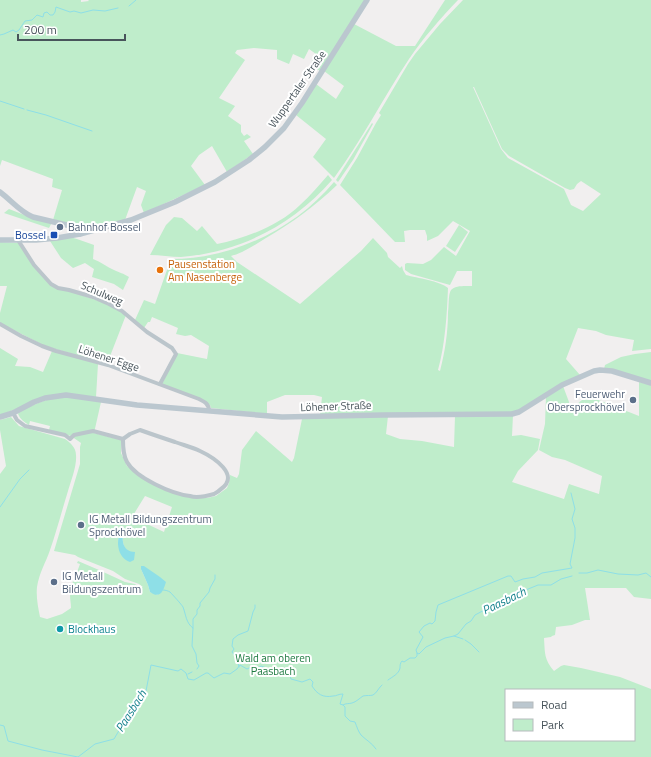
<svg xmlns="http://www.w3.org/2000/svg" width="651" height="757" font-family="'Titillium Web',sans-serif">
	<rect width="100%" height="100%" fill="#f1efef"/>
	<g fill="#bfedcb" fill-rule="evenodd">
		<path d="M0,0H81V2L89,1L88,0H365L320,71L310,65L316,54L309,49L304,59L293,54L289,64L277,59V50L254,48L237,50L235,53L245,60L219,98L235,106L228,116L241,125V132L244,136L247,134L251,137L244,141L253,154L227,172L212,146L199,155L191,166L205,185L144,213L141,205L146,191L137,187L125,220L84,230L80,226L53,220L62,190L52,187L53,179L2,160L0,166Z"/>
		<path d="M445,0H458C441,18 423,38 409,59C383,98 362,140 334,178L313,157L326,139L296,115L316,84L336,99L344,86L324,71L354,24L396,46H415Z"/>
		<path d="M463,0H651V349L632,351L634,340L606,335L596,331L578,328L566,359L580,375L520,410L512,412L320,415L322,397L314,395H285L267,402V414L211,408L210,405L162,384L177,353L207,359L209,346L191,335L185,336L176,334L178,328L152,317L150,322H148L144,328L135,320L144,300L155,304L168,267L169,261L168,259C230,260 294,230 334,182L337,185C315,206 292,223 266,238C258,243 250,248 242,252C238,254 234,255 231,256L237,262L300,304L361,251L373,238L387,253L388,257L400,268L402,266L403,270L406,275C417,278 440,281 448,288C447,315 445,345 438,370L440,371C445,352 448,332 448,312C449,307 448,294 451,290C455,285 466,286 472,286V271H457L450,285L411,274L405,270V264L407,263L423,264L431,260L444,247L456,256L470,231L453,221L438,236L427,241V236L425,230H410L404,231L405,242H395L340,185L357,158L376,123L381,115L379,113L408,64L415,54L440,24ZM473,87H474L502,149L509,156L565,188L570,190L574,189L577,184L581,181L601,194L583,211L571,205L564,189L508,158L501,149Z"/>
		<path d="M372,123L373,124L353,160L338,182L336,180Z"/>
		<path d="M328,175L332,180C293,225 240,252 181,257C171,257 160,255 150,255L166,225L174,217L182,218L197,231L202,226L217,244C244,239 280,225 300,205C310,196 319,185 328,175Z"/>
		<path d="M9,209L27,216L52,222L49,228L4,213Z"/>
		<path d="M459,225L468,232L455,252L446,246Z"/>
		<path d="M70,237L77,239L94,245L93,259C101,262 107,267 114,270C120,273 123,273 129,277L123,290L114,284L92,277L94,269L85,263L73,268L61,258L50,241Z"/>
		<path d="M0,242L19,243L51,285L108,304L126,315L107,364L45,346L0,323V313L7,286H0Z"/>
		<path d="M0,348L18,359L15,366L30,367L43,372L52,351L98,364L96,397L57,394L0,415Z"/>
		<path d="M651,352V381L604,369L605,365L621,357L635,354Z"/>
		<path d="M639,382L651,385V599L634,597L626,588H585L590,620H585L572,625L556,627L555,635L552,636L551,637L544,638C545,653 544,659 554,671L561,666L564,665L581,668L620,677L651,689V757H0V474L6,466L0,430V420L11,417L19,426L65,439C71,443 76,448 76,455C77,466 71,481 68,491C62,510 57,530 50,550C46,562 39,573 37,587C36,597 38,607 40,617L47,619L62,614L71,608C71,603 70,600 70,595C70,586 77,573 80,564L77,563L78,561L99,570L125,582L135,584L139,587H143L139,584L125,579L113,571L78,557L75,555L54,551L80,464V447L81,443L71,436L49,430L50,426L30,421L29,425C24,422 20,419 18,414L19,412C33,405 48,397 64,397C74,397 90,400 101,402L94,433L121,440V453L127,466L167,491L207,498L216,496L227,488L229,483L230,475L237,478L239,474L242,450L256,431L292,462L294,458L302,419L388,416L386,434L400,439L422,441L454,447L455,416L513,415L512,436L521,435L540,439L538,450L518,471L512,482L564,499L569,484L599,494L602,476L565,460L552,457L539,450L545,424L546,396L563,386L572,410C578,406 577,402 584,399L583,397L596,399L639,416ZM145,496L172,507L164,532L132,517ZM122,529L124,531C121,540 123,552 134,553V560L118,542L119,534ZM141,569L158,595L150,592L148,585ZM506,690H634V740H506Z"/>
	</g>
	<g fill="#8edfe7">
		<path d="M122,529L124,531C121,540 123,552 135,552L134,560L130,562C117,558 115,539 122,529Z"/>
		<path d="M141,566H144L160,577L166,582C163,592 160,599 150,592L148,585L141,569Z"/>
	</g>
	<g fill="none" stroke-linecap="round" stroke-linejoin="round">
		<g stroke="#8edfe7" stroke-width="1">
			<path d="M129,6L136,0"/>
			<path d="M0,35L4,34L13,30L16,32L19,30L25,21L32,20L37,15L43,17L44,13L47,12L50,15H53L55,12L56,7L70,12L74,11L81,13L93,10L105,11L118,8"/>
			<path d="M0,101L24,109"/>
			<path d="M27,110L46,115L92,131"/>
			<path d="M0,507L20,479L29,470"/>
			<path d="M579,573H587L598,570L618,574L638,575L646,573L651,577"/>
			<path d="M163,590C166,590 168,591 170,592C172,594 182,605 183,607C186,615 186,623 193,628L192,646L196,654L197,663L199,666L197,669"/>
			<path d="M193,628V619L197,614V610L200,606V603L209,592L210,588L215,579V575"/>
			<path d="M454,636L463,639"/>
			<path d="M465,640L471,644L479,652"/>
			<path d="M417,653L416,650L423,637L419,632L424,626L430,623L432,624L435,621L436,612L438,605L508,576H511L515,582L523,579L535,577L542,573L572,568L570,564L575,538V528L572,519L575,509L571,493"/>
			<path d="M239,667L237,658L232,652L234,649L232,646L233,639L238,635L248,631L253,612L255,608V605"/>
			<path d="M188,674L192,672"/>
			<path d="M388,680C392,677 399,674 400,668C400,666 400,663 402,661L404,662L410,658H415L417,656V653L419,654L426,647L445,638L454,636L458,634L466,624L471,621L475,615L511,596L538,585H551L561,579L572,576"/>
			<path d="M343,705L345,707V716L350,721L355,722C357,727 358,731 361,735C366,740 372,743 376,749"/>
			<path d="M0,725L4,726L8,741L42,750L78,757L95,744L114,739L127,717L146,691L151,665L178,671L181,669L186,673L188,679L194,680L206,673H208L214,678L224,673L230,674L237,669L240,665L247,669L251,667L258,668L261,666C270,669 279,676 289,673L291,679L302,682L310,679L313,682L312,686C317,694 323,698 333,696C337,696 338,694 343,694L340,704L343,705C346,703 349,704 352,703C356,702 360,698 363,696C367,695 370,696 373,695C377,693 379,687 382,685"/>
		</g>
		<g stroke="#bbc5cb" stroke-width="4">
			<path d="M18,240L34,265L51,284L58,288L69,290L93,297L109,304L122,311L147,332L172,348L176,354L160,384"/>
			<path d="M0,324L21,336L42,346L56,351L108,365L199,399C205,402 209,404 209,411"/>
			<path d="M13,413L17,420L25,426L65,435L70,439L74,435L93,431L123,439"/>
			<path d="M140,430C151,434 163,438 175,442C183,445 192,447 200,451C213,457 241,475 221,489C219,491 216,493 214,494C207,496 196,498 190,496C172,494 136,478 127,462C123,455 123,447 123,439L130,434Z"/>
		</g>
		<g stroke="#bbc7cf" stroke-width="5.5">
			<path d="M0,192C11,200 20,212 33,217L75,227L78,229L80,234"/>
			<path d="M0,240H36L57,238L80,234L131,220L175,202L215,182L249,160L265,147L284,128L302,103L367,0"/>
			<path d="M0,417L13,413L34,402L45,398L66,395L137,405L282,417L383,415L512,414L519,412L562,385L594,371L600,370L612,371L651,383"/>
		</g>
	</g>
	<g fill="#5c6f8a" stroke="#fff" stroke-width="1.5">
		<circle cx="60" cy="227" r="4"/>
		<circle cx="633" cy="400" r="4"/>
		<circle cx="81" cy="525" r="4"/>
		<circle cx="54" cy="582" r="4"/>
	</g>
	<rect fill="#1a4fb4" stroke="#fff" stroke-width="1.5" x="50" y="231" width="8" height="8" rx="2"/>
	<circle fill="#e8710a" stroke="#fff" stroke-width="1.5" cx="160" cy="270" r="4"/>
	<circle fill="#0f9aa8" stroke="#fff" stroke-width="1.5" cx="60" cy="629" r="4"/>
	<g text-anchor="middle" stroke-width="4" stroke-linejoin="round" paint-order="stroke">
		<g font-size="11" fill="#48545b" stroke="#fff">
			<text transform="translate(297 89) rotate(-55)" y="4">Wuppertaler Straße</text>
			<text transform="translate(102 293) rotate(23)" y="4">Schulweg</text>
			<text transform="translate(109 358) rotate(18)" y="4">Löhener Egge</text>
			<text transform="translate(336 406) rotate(-2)" y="4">Löhener Straße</text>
		</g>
		<g font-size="11" fill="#4e5e75" stroke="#fff" text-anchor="start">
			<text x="68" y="231">Bahnhof Bossel</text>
			<text x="625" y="398" text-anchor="end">Feuerwehr<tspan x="625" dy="13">Obersprockhövel</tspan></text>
			<text x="89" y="523">IG Metall Bildungszentrum<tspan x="89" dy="13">Sprockhövel</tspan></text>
			<text x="62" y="580">IG Metall<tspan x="62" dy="13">Bildungszentrum</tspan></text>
		</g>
		<g font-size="11" fill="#164399" stroke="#fff" text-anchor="end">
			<text x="46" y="239">Bossel</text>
		</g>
		<g font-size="11" fill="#c56008" stroke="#fff" text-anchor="start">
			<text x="168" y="268">Pausenstation<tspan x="168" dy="13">Am Nasenberge</tspan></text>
		</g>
		<g font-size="11" fill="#0d838f" stroke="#fff" text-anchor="start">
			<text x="68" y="633">Blockhaus</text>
		</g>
		<g font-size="11" fill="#1c793f" stroke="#fff">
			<text x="273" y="662">Wald am oberen<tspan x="273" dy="13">Paasbach</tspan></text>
		</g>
		<g font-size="12" font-style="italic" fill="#13818c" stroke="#fff">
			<text transform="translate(504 601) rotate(-26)" y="4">Paasbach</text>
			<text transform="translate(131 711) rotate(-58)" y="4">Paasbach</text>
		</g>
	</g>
	<rect x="505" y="689" width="130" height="52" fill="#ffffff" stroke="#b6bbbd"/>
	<rect x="513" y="702" width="20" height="6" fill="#bbc7cf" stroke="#b6bbbd"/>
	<text x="541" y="709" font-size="12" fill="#48545b">Road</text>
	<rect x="513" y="719" width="20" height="12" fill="#bfedcb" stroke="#b6bbbd"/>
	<text x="541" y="729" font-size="12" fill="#48545b">Park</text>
	<path d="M18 34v6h107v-6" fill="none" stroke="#48545b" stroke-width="2"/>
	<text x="24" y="34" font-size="12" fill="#48545b" stroke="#ffffff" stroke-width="3" paint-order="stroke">200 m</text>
</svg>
